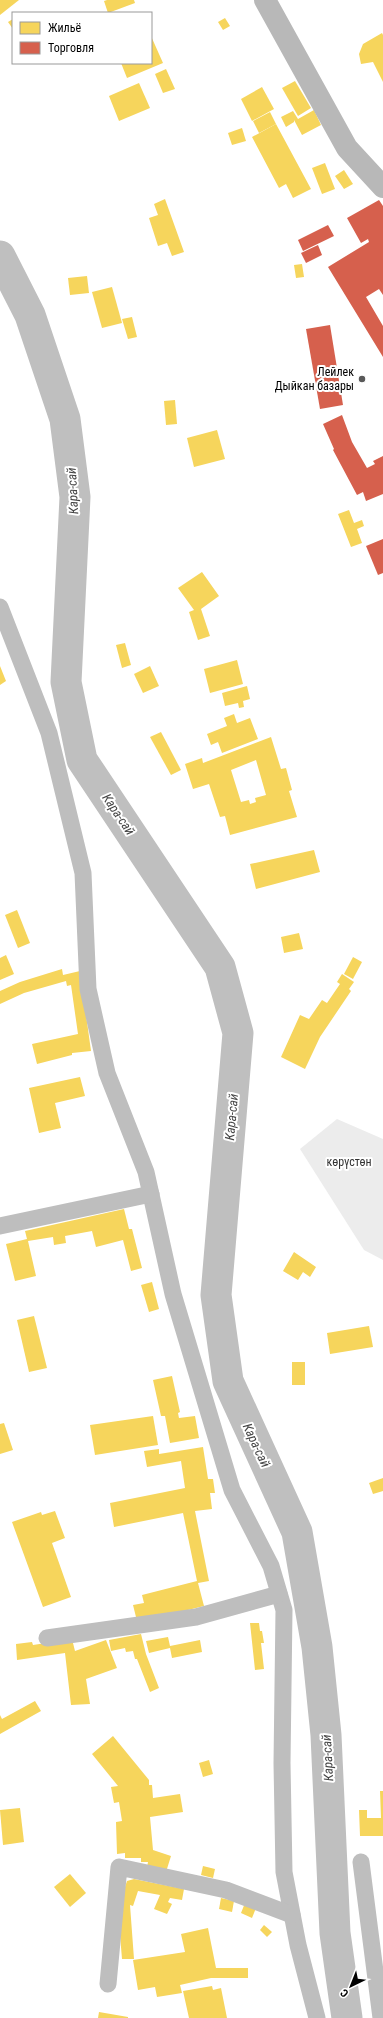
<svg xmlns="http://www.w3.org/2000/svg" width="383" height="2018" font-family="'Roboto Condensed',sans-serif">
	<rect width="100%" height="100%" fill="#fff"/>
	<path fill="#ececec" d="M337,1119L383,1139V1260L364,1250L300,1149Z"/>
	<g fill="#f6d55c" fill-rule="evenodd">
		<path d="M0,0H19L0,15Z"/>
		<path d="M107,0H134L135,3L108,13L104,1Z"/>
		<path d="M225,18L230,26L223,30L218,22Z"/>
		<path d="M13,19V29L8,22Z"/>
		<path d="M382,33L383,35V82L373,62L361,64L359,54L363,44Z"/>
		<path d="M151,36L163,63L127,78L121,63H151Z"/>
		<path d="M166,69L175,89L163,93L155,74Z"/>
		<path d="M295,81L311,108L298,116L282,88Z"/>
		<path d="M139,83L150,108L119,121L109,96Z"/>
		<path d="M262,87L274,109L252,121L241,99Z"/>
		<path d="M314,110L321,125L302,135L294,120V122L286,127L281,117L293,111L298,119Z"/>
		<path d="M270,112L276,124L259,133L253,121Z"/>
		<path d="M276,124L311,189L293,198L286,184L279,188L252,137Z"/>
		<path d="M242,128L246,141L232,145L228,133Z"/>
		<path d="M325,163L335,189L322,194L312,168Z"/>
		<path d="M344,170L353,184L344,189L335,176Z"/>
		<path d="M165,199L184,252L172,256L167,243L158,246L149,218L158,215L154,204Z"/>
		<path d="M302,264L304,277L296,278L294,265Z"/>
		<path d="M87,276L89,293L70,295L68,278Z"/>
		<path d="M112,287L122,323L102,328L92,292Z"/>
		<path d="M132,317L137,337L128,339L122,319Z"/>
		<path d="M175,400L177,424L166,425L164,401Z"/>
		<path d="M217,430L225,459L194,467L187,438Z"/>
		<path d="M349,510L354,523L362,520L364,526L357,529L362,543L351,547L338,514Z"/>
		<path d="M202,572L219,596L201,609L210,636L198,640L189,612L194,610L178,588Z"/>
		<path d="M125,643L131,665L122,668L116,645Z"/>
		<path d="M237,660L243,684L210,693L204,669Z"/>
		<path d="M0,666L6,681L0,685Z"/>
		<path d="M150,666L159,686L143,693L134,674Z"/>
		<path d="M247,686L250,699L243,701L244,707L239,708L238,703L225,706L222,693Z"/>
		<path d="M234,714L237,723L250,718L258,739L222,753L218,742L211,745L207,734L227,726L224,718Z"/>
		<path d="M161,732L181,770L171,775L150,737Z"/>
		<path d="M271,737L281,769L286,768L292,790L289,791L297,817L230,835L225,816L220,817L209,784L193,789L185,764L202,758L203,763ZM256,760L266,795L255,798L256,802L250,804L249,800L241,802L231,770Z"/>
		<path d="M314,850L320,872L256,889L250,864Z"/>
		<path d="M17,910L30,943L18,948L5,915Z"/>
		<path d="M299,933L303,949L284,953L281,937Z"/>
		<path d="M6,955L14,974L0,980V958Z"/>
		<path d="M353,957L362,962L353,979L344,974Z"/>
		<path d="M62,969L63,975L80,971L91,1051L72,1053V1055L37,1064L32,1044L78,1034L71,985L67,986L66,981L24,993L0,1004V991L20,982Z"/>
		<path d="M342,974L354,982L349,989L351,991L320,1037L305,1069L281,1057L300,1015L309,1019L322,1000L327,1003L340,984L337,982Z"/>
		<path d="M80,1077L85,1096L55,1103L61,1128L39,1133L29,1088Z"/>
		<path d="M124,1209L129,1229H132L142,1268L131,1271L123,1240L96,1247L92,1231L65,1236L66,1243L54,1245L53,1237L28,1241L36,1276L15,1281L6,1244L27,1239L25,1231Z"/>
		<path d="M294,1252L316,1267L310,1277L303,1272L298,1280L283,1271Z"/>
		<path d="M152,1282L159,1309L149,1312L141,1285Z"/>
		<path d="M34,1316L47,1368L29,1372L17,1320Z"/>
		<path d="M369,1326L373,1347L330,1354L327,1333Z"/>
		<rect x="292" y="1362" width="13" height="23"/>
		<path d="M172,1376L180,1412L178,1413L179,1418L195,1416L199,1438L170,1443L165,1416H161L153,1380Z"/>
		<path d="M153,1416L158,1445L95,1455L90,1425Z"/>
		<path d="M4,1423L13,1450L0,1454V1424Z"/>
		<path d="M203,1447L208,1479H213L215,1493H210L212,1509L195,1511L209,1581L198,1583L204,1606L148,1620L137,1621L133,1605L144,1603L142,1595L197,1581L183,1513L114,1527L110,1503L185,1488L181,1461L147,1467L144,1451L159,1449V1454Z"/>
		<path d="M383,1478V1491L373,1494L369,1483Z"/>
		<path d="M55,1511L65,1538L52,1543L71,1597L43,1607L12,1522L41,1512L42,1515Z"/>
		<path d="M250,1623H259L260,1631H262L264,1643H261L264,1669L255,1670Z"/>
		<path d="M141,1634L146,1654L159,1688L150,1692L137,1659H135L133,1651L126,1652L125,1648L111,1651L109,1640Z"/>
		<path d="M168,1637L170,1646L200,1640L202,1652L172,1658L170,1648L149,1653L146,1641Z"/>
		<path d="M72,1639L75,1651L106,1640L117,1668L86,1679L90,1704L71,1705L65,1653L17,1660L16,1644L32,1642L33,1645Z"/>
		<path d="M35,1701L41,1711L0,1734V1715L2,1719Z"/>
		<path d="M113,1736L149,1780V1785H152L153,1798L180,1794L183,1812L150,1817L153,1850L171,1856L166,1872L147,1867L148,1862H141V1858H125V1853L117,1854L116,1822L122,1821L119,1802L114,1803L111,1787L118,1786L92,1754Z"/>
		<path d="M209,1760L213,1774L203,1777L199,1763Z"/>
		<path d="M380,1791H383V1836H360L359,1810H367V1818H381Z"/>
		<path d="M20,1808L24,1842L3,1845L0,1810Z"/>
		<path d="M203,1866L215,1869L213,1878L201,1875Z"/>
		<path d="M70,1874L86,1893L70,1907L54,1887Z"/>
		<path d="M134,1879L184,1889L182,1900L170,1898L168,1902L172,1904L167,1914L154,1909L160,1895L138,1891L133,1906L130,1905L134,1959H122L119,1923L120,1902L127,1881Z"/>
		<path d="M221,1898L234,1901L232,1912L219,1909Z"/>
		<path d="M245,1903L256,1908L252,1918L241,1913Z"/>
		<path d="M264,1925L272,1932L267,1937L260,1930Z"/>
		<path d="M208,1928L216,1968H248V1978H211L180,1985L182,1993L157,1997L155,1987L138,1990L133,1960L185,1952L181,1934Z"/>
		<path d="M212,1986L213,1990L221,1988L227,2018H189L183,1991Z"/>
		<path d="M99,2012L128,2017V2018H98Z"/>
	</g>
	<g fill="#d6604d">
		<path d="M379,200L383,206V295L379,289L366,297L383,326V357L328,267L369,242L368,239L361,243L347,218Z"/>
		<path d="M328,225L334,236L303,251L298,240Z"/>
		<path d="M318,245L322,255L306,263L301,253Z"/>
		<path d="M330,325L343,405L320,409L306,329Z"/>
		<path d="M342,415L352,442L367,468L375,464L373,461L383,456V494L366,501L363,492L357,495L333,450L334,449L323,424Z"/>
		<path d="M383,539V573L378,575L366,546Z"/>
	</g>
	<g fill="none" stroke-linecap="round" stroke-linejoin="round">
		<path stroke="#bfbfbf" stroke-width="31" d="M0,256L30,315L65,419L75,497L66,682L82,760L220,967L238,1033L216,1295L228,1381L297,1532L317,1647L326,1735L335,1933L347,2018"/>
		<g stroke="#bebebe" stroke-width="17">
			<path d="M0,607L49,733L83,873L88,989L107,1073L146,1172L173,1294L232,1490L271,1566L284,1610L282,1763L284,1872L298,1945L317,2018"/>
			<path d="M0,1226L151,1194"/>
			<path d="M47,1638L196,1617L279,1594"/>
			<path d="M361,1862L381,2018"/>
			<path d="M108,1984L119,1867L226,1890L292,1915"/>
		</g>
		<path stroke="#b8b8b8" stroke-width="22" d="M265,0L347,148L383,187"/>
	</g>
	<circle fill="#595959" stroke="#fff" stroke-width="1.5" cx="362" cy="379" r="4"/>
	<g text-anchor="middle" stroke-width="4" stroke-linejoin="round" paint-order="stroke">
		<g font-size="12" fill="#000" stroke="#fff" text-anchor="end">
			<text x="354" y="376">Лейлек<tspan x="354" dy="14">Дыйкан базары</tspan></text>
		</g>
		<g font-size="12" fill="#333" stroke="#fff">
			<text x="349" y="1166">көрүстөн</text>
		</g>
		<g font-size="13" font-style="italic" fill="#444" stroke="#fff">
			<text transform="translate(72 491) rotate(-93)" y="5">Кара-сай</text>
			<text transform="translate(119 814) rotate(56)" y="5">Кара-сай</text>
			<text transform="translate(231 1117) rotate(-85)" y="5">Кара-сай</text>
			<text transform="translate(257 1445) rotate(65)" y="5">Кара-сай</text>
			<text transform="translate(327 1758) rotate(-93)" y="5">Кара-сай</text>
		</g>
	</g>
	<rect x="12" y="12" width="140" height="52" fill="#ffffff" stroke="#999999"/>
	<rect x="20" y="22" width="20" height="12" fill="#f6d55c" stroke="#999999"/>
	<text x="48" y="32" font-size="12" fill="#000000">Жильё</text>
	<rect x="20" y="42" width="20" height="12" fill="#d6604d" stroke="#999999"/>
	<text x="48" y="52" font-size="12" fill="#000000">Торговля</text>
	<g transform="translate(351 1986) rotate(223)" stroke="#ffffff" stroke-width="3" paint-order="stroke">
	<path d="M0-3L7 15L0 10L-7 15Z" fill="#000000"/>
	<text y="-6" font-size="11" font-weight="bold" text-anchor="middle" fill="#000000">С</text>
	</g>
</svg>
